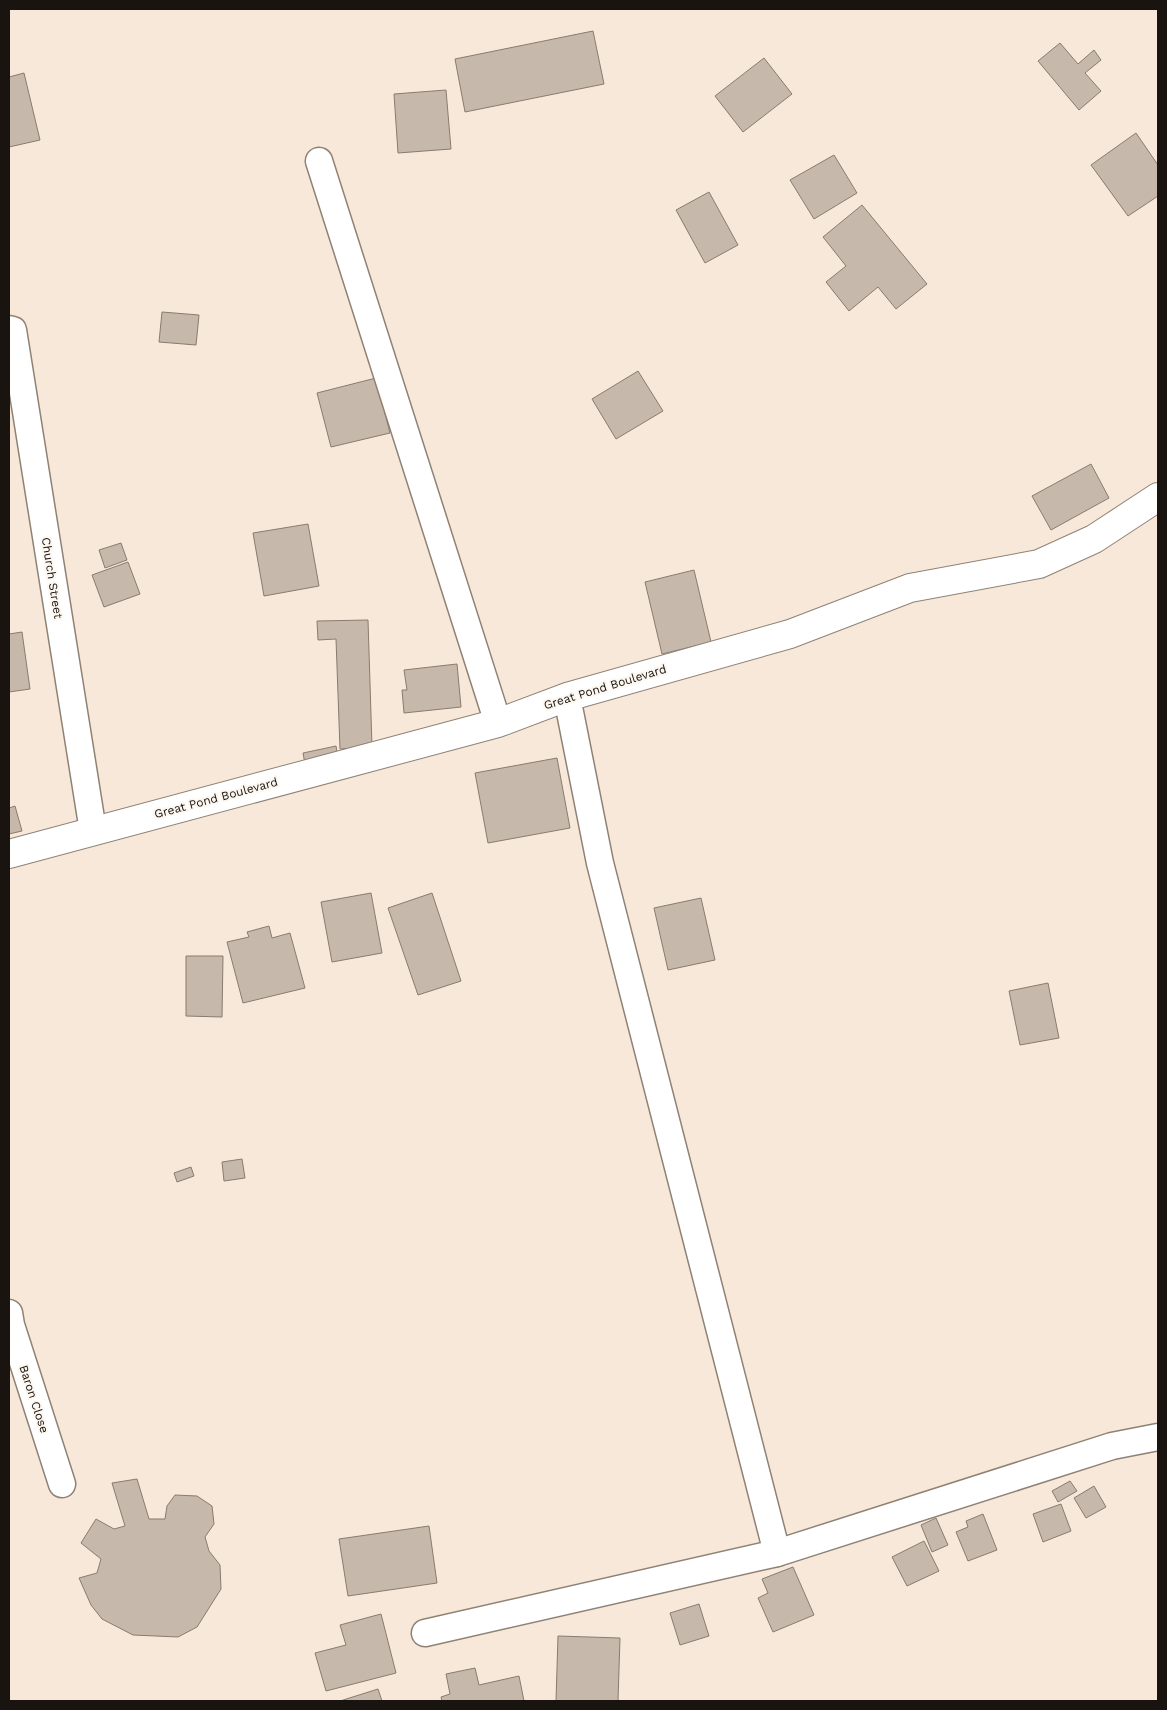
<svg xmlns="http://www.w3.org/2000/svg" width="1167" height="1710" font-family="'Work Sans',sans-serif">
	<rect width="100%" height="100%" fill="#f7e8da"/>
	<g fill="#c6b8aa" stroke="#897b6f">
		<path d="M593,31L604,84L465,112L455,59Z"/>
		<path d="M1060,43L1078,64L1094,50L1101,60L1085,73L1101,91L1079,110L1038,61Z"/>
		<path d="M764,58L792,94L743,132L715,96Z"/>
		<path d="M24,73L40,140L9,147V77Z"/>
		<path d="M446,90L451,149L398,153L394,94Z"/>
		<path d="M1136,133L1158,165V196L1128,216L1091,165Z"/>
		<path d="M834,155L857,193L814,219L790,180Z"/>
		<path d="M709,192L738,245L705,263L676,210Z"/>
		<path d="M862,205L927,284L896,309L878,287L849,311L826,282L846,266L823,237Z"/>
		<path d="M162,312L199,315L196,345L159,342Z"/>
		<path d="M638,371L663,411L616,439L592,399Z"/>
		<path d="M376,378L390,433L331,447L317,393Z"/>
		<path d="M1091,464L1109,498L1051,530L1032,496Z"/>
		<path d="M308,524L319,586L264,596L253,533Z"/>
		<path d="M121,543L127,560L105,568L99,550Z"/>
		<path d="M128,562L140,594L104,607L92,575Z"/>
		<path d="M694,570L711,642L662,654L645,582Z"/>
		<path d="M368,620L372,747L340,749L336,639L318,640L317,621Z"/>
		<path d="M22,632L30,689L9,692V634Z"/>
		<path d="M457,664L461,707L404,713L402,690H407L404,670Z"/>
		<path d="M336,746L338,758L305,764L303,753Z"/>
		<path d="M557,758L570,828L488,843L475,773Z"/>
		<path d="M15,806L22,831L9,834V808Z"/>
		<path d="M371,893L382,953L332,962L321,902Z"/>
		<path d="M432,893L461,981L418,995L388,908Z"/>
		<path d="M701,898L715,960L668,970L654,908Z"/>
		<path d="M269,926L272,938L290,933L305,988L243,1003L227,942L249,937L247,932Z"/>
		<path d="M186,956H223L222,1017L186,1016Z"/>
		<path d="M1048,983L1059,1038L1020,1045L1009,991Z"/>
		<path d="M242,1159L245,1178L224,1181L222,1162Z"/>
		<path d="M191,1167L194,1176L177,1182L174,1173Z"/>
		<path d="M137,1479L149,1519H165L167,1506L175,1495L197,1496L212,1506L214,1524L205,1537L209,1551L220,1565L221,1589L197,1627L178,1637L133,1635L102,1619L91,1605L79,1578L97,1573L101,1559L81,1543L96,1519L114,1529L125,1526L112,1483Z"/>
		<path d="M1070,1481L1077,1491L1058,1502L1052,1491Z"/>
		<path d="M1094,1486L1106,1507L1086,1518L1074,1498Z"/>
		<path d="M1061,1504L1071,1531L1043,1542L1033,1514Z"/>
		<path d="M983,1514L997,1550L968,1561L956,1532L968,1527L966,1521Z"/>
		<path d="M936,1518L948,1545L932,1552L921,1525Z"/>
		<path d="M429,1526L437,1583L348,1596L339,1539Z"/>
		<path d="M924,1541L939,1571L907,1586L892,1557Z"/>
		<path d="M793,1567L814,1615L773,1632L758,1598L768,1593L762,1579Z"/>
		<path d="M699,1604L709,1636L680,1645L670,1613Z"/>
		<path d="M381,1614L396,1673L326,1691L315,1653L346,1645L340,1625Z"/>
		<path d="M558,1636L620,1638L618,1701H556Z"/>
		<path d="M475,1668L479,1685L519,1676L524,1701H442L441,1697L450,1694L446,1674Z"/>
		<path d="M378,1689L382,1701H340Z"/>
	</g>
	<g fill="none" stroke-linecap="round" stroke-linejoin="round">
		<defs>
			<g id="street">
				<path d="M319,161L498,723"/>
				<path d="M9,329L13,330L93,831"/>
				<path d="M567,697L600,863L777,1553"/>
				<path d="M9,1313L11,1325L62,1484"/>
				<path d="M425,1633L777,1553L1112,1446L1158,1437"/>
			</g>
			<path id="secondary" d="M9,854L498,723L567,697L790,634L910,588L1039,564L1094,539L1158,497"/>
		</defs>
		<use href="#street" stroke="#8f8275" stroke-width="29"/>
		<use href="#secondary" stroke="#8f8275" stroke-width="30"/>
		<use href="#street" stroke="#fff" stroke-width="26"/>
		<use href="#secondary" stroke="#fff" stroke-width="28"/>
	</g>
	<g text-anchor="middle" stroke-width="4" stroke-linejoin="round" paint-order="stroke">
		<g font-size="12" fill="#19140f" stroke="#fdf7f1">
			<text transform="translate(52 578) rotate(81)" y="4">Church Street</text>
			<text transform="translate(605 687) rotate(-17)" y="4">Great Pond Boulevard</text>
			<text transform="translate(216 798) rotate(-15)" y="4">Great Pond Boulevard</text>
			<text transform="translate(34 1399) rotate(72)" y="4">Baron Close</text>
		</g>
	</g>
	<rect width="1167" height="1710" fill="none" stroke="#19140f" stroke-width="20"/>
</svg>
